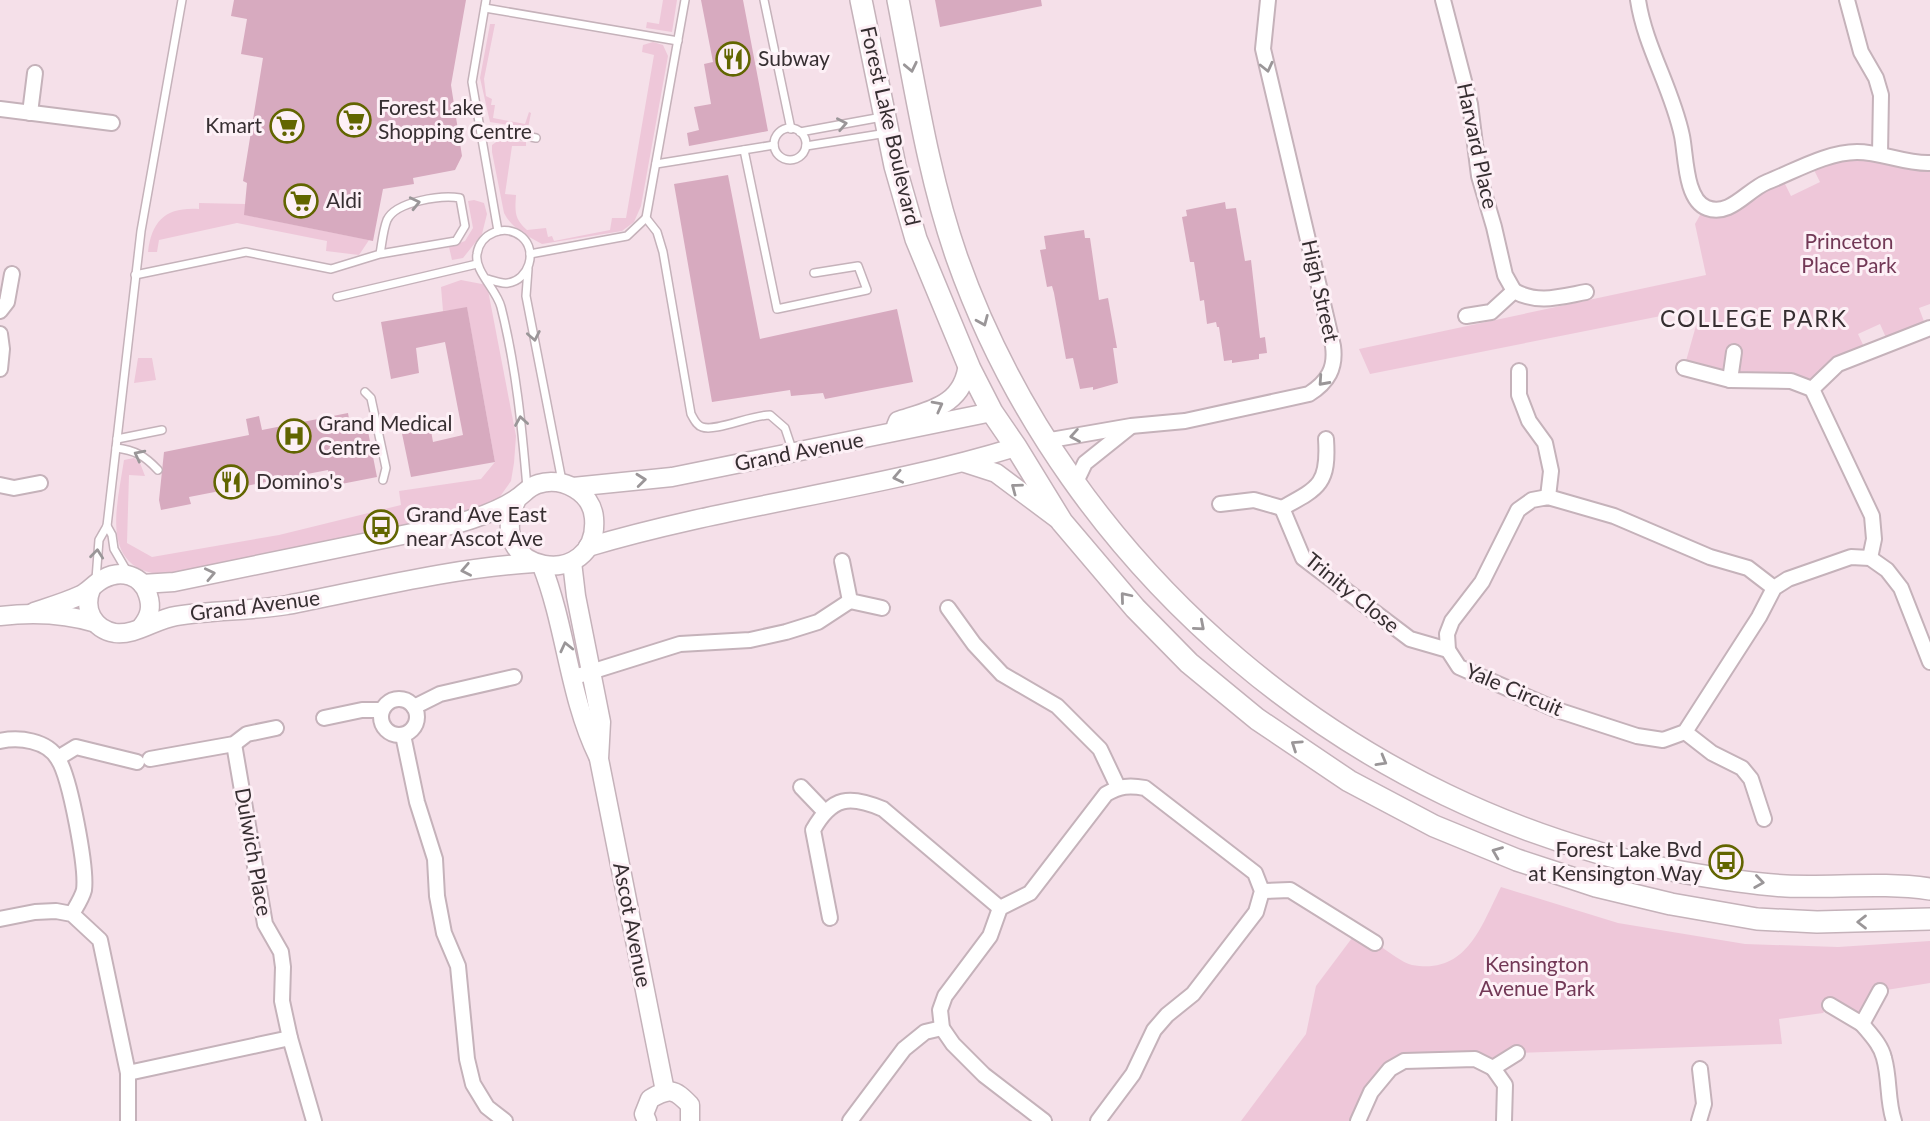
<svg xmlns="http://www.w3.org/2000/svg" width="1930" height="1121" font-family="Lato,sans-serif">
	<rect width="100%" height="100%" fill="#f5e0e9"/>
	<g fill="#eec7d9" fill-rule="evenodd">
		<path d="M663,0H677L672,32L646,28L647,22L659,24Z"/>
		<path d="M490,24H495L484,79L486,96L492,99L491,105H495L493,118L525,124L529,112L531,113L528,128L490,122L480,78Z"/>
		<path d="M653,42L663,45L668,56L641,206L634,222L622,231L542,244C528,236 512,229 504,213L492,152V145L499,140L526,142V146H512L505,194L516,195C515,211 514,219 527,230L546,228L548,237L552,236L554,241L610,230L612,218H626L654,55L642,52L643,45Z"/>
		<path d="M1835,155L1930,163V304L1919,308L1925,324L1838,364L1812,389L1684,368L1701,308L1370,374L1359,349L1706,275L1695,224L1704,208L1718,210ZM1813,168L1820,182L1791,196L1784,182ZM1880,324L1887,340L1865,349L1858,334Z"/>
		<path d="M474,200L484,203L487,214L482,234L463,258L452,260L449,247L465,241L473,228L468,201Z"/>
		<path d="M199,203L245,204V215L369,240L359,255L326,251L327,241L237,223L159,240L157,252H148C152,220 166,207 199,209Z"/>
		<path d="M461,280L487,285L516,436L514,463L511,481L499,498L464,512L166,575C98,571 117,507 124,460L134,458L140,463L145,476L129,475L127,543L152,557L279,535L401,505L399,491L481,479L495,462L467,308L443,311L441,287Z"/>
		<path d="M138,358H152L156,380L134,383Z"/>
		<path d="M1501,887L1618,923L1745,944L1838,947L1930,941V983L1880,991L1862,1024L1830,1005L1823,1013L1779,1019L1782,1044L1517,1053L1493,1068L1475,1059L1390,1069L1358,1121H1241L1306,1034L1316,986L1358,930C1369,937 1401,963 1412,965C1467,975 1481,926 1501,887Z"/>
	</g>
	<g fill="#d7aabf">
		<path d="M234,0H466L451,85L462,156L455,170L413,178L414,184L383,189L373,241L244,215L247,183L243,181L263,58L241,54L247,19L231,16Z"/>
		<path d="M701,0H743L768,131L689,146L687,133L699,130L694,107L711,104L704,64L713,62Z"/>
		<path d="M935,0H1041L1042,6L940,27Z"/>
		<path d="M728,175L760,339L897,309L913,382L825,399L823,393L791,396L790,390L712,402L674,184Z"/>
		<path d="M1225,202L1226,209L1236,208L1245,261L1251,260L1260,338L1265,337L1267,353L1259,354V359L1232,363V360L1224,361L1219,327H1217L1216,322L1207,324L1204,300L1200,301L1194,262H1190L1182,217L1187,216L1186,210Z"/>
		<path d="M1084,230L1085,238H1090L1099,300L1108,298L1117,348H1113L1118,383L1093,390V387L1080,389L1073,358L1066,359L1054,293L1052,286L1047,287L1040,250L1046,249L1044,236Z"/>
		<path d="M467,307L495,462L411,477L400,424L429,419L433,442L463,435L445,342L416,348L419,373L391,379L381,322Z"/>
		<path d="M348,413L350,424L366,421L377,477L331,486L328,470L189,497L191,504L161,510L159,500L164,452L249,435L246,419L259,416L262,430Z"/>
	</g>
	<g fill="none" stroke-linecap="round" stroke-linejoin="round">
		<defs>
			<g id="service">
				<path d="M486,0L472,82L498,231"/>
				<path d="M764,0L791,129"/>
				<path d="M485,8L678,41"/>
				<circle cx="790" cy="144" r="16"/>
				<path d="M800,132L882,117"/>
				<path d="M481,133L500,131L536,138"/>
				<path d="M806,146L887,133"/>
				<path d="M744,150L777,309L867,290L858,266L814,273"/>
				<path d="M656,164L774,145"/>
				<path d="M646,218L657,232L663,252L691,414C694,419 696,425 702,427C715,432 752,415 770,415L785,428L793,452"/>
				<path d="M530,254L627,236L646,218L685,0"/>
				<path d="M528,269L526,296L562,481"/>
				<path d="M135,275L246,252L331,269L380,254L456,241L465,226L460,198C442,195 396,201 387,220C383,230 382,243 380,254"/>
				<path d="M488,279C495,281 501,284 508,283C529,280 538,251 522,237C505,223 480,233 477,254C474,271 497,290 501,307C516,366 522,428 527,488"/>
				<path d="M337,297L477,264"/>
				<path d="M365,392L371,398L386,468L383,480"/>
				<path d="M117,439L162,430"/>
				<path d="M116,448C135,450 145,456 158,470"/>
				<path d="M107,526L112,535L114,549L128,573"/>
				<path d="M96,579L99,540L107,526L141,231L182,0"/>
			</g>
			<g id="minor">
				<path d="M1443,0L1470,104L1479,176L1494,227L1505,275L1514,291"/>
				<path d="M1638,0C1645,47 1672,88 1682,136C1686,155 1685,200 1707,208C1730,217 1747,190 1767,182C1795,171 1827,152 1857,152C1882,152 1905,164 1930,163"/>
				<path d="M1847,0L1861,52L1876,78L1881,95L1880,154"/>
				<path d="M0,109L112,123"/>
				<path d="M30,113L35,73"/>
				<path d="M0,311L7,302L12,274"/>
				<path d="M1466,316L1491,312L1514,291C1538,304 1559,297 1586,292"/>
				<path d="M0,334L2,349L0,369"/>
				<path d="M1684,368L1730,380L1791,381L1812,389L1838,364L1930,328"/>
				<path d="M1519,371V395L1529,421L1545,443L1551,471L1548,497"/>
				<path d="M1730,380L1734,352"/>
				<path d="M1812,389L1872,516L1874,539L1870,558"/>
				<path d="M1045,441L1131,426L1185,421L1309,394C1328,382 1336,368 1333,346L1263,49L1268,0"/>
				<path d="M1076,482L1085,463L1130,427"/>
				<path d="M0,485L14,488L40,483"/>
				<path d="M1220,504L1254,500L1282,508C1319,488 1329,484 1326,439"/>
				<path d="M1282,508L1303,558L1410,639L1448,650"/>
				<path d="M842,561L850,601L882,608"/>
				<path d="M1774,588L1748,568L1710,557L1614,516L1548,497L1532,500L1518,510L1482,582L1452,621L1447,634L1448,650L1459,667L1557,710L1637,736L1663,740L1685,732L1759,617L1774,588L1788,579L1851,557L1870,558L1887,570L1901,588L1930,662"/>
				<path d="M948,608L974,644L1002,674L1057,706L1100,749L1118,787"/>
				<path d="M581,675L680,644L750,640L786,632L818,622L850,601"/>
				<circle cx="399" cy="717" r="18"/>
				<path d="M414,707L440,694L514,677"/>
				<path d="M324,718L362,710H382"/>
				<path d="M1685,732L1712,753L1742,768L1751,779L1764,819"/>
				<path d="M403,735L417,802L435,859L437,896L444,933L458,966L467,1059L473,1084L487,1107L505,1121"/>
				<path d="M0,741C19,737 47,740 58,759C70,777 87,868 84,890C82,898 76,907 72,914"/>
				<path d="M234,744L265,924L281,952L283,967L282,1001L290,1038L314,1121"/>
				<path d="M58,758L76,747L137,762"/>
				<path d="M150,759L234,744L247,734L276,728"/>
				<path d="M801,787L824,811"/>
				<path d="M1262,891L1290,890L1375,943"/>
				<path d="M830,918L813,830C832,796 850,795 883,809L1000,908"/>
				<path d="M0,919L35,912L56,911L72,914L100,940L128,1073V1121"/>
				<path d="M1830,1005L1862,1024L1880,991"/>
				<path d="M1862,1024C1871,1035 1881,1045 1884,1058C1890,1079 1887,1101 1894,1121"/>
				<path d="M1493,1068L1505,1085L1504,1121"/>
				<path d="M128,1073L290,1038"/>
				<path d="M850,1121L904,1049L925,1032L942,1028"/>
				<path d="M1044,1121L984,1075L953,1044L942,1028L940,1010L945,996L990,936L1000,908L1030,893L1106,794C1120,786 1129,785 1145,788L1255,873L1262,891L1256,912L1193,994L1167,1015L1154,1030L1133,1074L1098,1121"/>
				<path d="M1358,1121L1371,1092L1390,1069L1404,1061L1475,1059L1493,1068L1517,1053"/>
				<path d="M1699,1121L1704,1104L1700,1069"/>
			</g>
			<g id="tertiary">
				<path d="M896,426L898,421C931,410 964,405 968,363"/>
				<path d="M965,463L996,473L1059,520"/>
				<path d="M573,487L672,477L992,412"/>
				<path d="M588,547C729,505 876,490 1016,447"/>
				<path d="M572,562L576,596L601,722L599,759L665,1091"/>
				<path d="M542,566C566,627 569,697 598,756"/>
				<path d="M142,584L174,582L456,524C477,518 498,511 516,499C524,494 528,487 538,484C562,476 592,492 594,518C600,592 480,575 517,499"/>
				<path d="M91,589C83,609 93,629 115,633C134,636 156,619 176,616C213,610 251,611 287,605C369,589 451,568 534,563"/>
				<path d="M34,612C49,607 66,602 81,595C89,591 95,583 103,579C121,569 142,575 148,595C152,607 150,616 142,626"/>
				<path d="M0,616C34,612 64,613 96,623"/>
				<path d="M647,1121L644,1114L650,1099C669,1088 674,1088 690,1105V1121"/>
			</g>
			<g id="secondary">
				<path d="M861,0L895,166L916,239L970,369L992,412L1016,447L1062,522L1135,608L1189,663L1257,719L1349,781L1434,826L1517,860L1596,886L1671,904L1757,919L1817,922L1930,919"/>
				<path d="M898,0C915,86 928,175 957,258C1068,571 1355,812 1681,872C1715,878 1752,884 1786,886C1834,888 1883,882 1930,889"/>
			</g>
		</defs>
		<use href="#service" stroke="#c5b2ba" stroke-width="10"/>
		<use href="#minor" stroke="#c5b2ba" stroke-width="18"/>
		<use href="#tertiary" stroke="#c5b2ba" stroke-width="21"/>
		<use href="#secondary" stroke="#c5b2ba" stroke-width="24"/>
		<use href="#service" stroke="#fff" stroke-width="7"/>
		<use href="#minor" stroke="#fff" stroke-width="14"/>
		<use href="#tertiary" stroke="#fff" stroke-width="18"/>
		<use href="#secondary" stroke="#fff" stroke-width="21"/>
	</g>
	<defs><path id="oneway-chevron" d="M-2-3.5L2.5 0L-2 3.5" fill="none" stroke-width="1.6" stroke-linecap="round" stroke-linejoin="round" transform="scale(1.75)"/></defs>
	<g stroke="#9a9698">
		<use href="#oneway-chevron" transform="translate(911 67) rotate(78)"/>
		<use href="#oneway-chevron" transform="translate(1267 67) rotate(77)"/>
		<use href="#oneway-chevron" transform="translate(842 124) rotate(-11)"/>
		<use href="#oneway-chevron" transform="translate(415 203) rotate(-13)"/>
		<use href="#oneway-chevron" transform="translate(983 321) rotate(67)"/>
		<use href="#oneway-chevron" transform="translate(534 336) rotate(79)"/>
		<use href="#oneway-chevron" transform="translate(1323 381) rotate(132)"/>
		<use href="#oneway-chevron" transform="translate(938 406) rotate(-28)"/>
		<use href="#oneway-chevron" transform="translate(521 421) rotate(-99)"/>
		<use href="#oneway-chevron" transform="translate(1075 436) rotate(170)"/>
		<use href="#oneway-chevron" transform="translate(139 455) rotate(-153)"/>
		<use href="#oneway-chevron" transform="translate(898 477) rotate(168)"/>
		<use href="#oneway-chevron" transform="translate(641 480) rotate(-6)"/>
		<use href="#oneway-chevron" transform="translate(1016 488) rotate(-143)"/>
		<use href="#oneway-chevron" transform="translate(97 554) rotate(-84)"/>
		<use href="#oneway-chevron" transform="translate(466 570) rotate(169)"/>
		<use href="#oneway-chevron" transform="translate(210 574) rotate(-12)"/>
		<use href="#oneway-chevron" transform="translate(1125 597) rotate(-130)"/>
		<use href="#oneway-chevron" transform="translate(1200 626) rotate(41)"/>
		<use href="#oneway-chevron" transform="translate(566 647) rotate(-103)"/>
		<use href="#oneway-chevron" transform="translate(1296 745) rotate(-146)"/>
		<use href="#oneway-chevron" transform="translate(1382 761) rotate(30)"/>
		<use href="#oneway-chevron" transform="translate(1497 852) rotate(-158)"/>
		<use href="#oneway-chevron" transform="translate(1759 882) rotate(8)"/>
		<use href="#oneway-chevron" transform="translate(1862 922) rotate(180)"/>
	</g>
	<defs>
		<symbol id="restaurant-ring" viewBox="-11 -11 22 22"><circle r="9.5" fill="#fdf0f6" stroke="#626500" stroke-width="1.5"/><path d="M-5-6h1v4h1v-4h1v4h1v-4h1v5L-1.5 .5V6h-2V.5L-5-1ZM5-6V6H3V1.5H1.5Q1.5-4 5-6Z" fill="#626500"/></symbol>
		<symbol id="supermarket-ring" viewBox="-11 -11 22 22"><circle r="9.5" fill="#fdf0f6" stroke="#626500" stroke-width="1.5"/><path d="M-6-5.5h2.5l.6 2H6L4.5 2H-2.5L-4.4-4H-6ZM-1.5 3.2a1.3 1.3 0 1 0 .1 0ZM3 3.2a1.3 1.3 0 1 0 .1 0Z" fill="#626500"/></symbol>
		<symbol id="hospital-ring" viewBox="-11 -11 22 22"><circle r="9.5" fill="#fdf0f6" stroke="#626500" stroke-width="1.5"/><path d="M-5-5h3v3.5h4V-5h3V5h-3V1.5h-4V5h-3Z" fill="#626500"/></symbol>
		<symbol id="bus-ring" viewBox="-11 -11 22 22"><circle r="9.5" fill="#fdf0f6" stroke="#626500" stroke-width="1.5"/><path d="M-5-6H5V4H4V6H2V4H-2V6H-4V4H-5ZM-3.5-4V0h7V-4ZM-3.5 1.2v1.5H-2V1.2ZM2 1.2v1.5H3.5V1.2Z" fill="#626500"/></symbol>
	</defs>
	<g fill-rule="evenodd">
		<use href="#restaurant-ring" x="714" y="40" width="38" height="38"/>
		<use href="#supermarket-ring" x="335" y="101" width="38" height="38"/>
		<use href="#supermarket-ring" x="268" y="107" width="38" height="38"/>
		<use href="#supermarket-ring" x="282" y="182" width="38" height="38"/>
		<use href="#hospital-ring" x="275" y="417" width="38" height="38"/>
		<use href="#restaurant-ring" x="212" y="463" width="38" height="38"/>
		<use href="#bus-ring" x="362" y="508" width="38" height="38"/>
		<use href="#bus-ring" x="1707" y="843" width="38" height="38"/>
	</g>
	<g text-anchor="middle" stroke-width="6" stroke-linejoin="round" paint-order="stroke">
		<g font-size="21" fill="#362e31" stroke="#fdf0f6" text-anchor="start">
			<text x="758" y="66">Subway</text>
			<text x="378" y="115">Forest Lake<tspan x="378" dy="24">Shopping Centre</tspan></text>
			<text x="262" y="133" text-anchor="end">Kmart</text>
			<text x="326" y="208">Aldi</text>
			<text x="318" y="431">Grand Medical<tspan x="318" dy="24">Centre</tspan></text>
			<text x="256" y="489">Domino's</text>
			<text x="406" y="522">Grand Ave East<tspan x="406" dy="24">near Ascot Ave</tspan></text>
			<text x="1702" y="857" text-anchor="end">Forest Lake Bvd<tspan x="1702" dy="24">at Kensington Way</tspan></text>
		</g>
		<g font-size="21" fill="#362e31" stroke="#fdf0f6">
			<text transform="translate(890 126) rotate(77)" y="7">Forest Lake Boulevard</text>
			<text transform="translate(1477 146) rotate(78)" y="7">Harvard Place</text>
			<text transform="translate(1320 291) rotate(77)" y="7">High Street</text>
			<text transform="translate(799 452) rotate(-11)" y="7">Grand Avenue</text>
			<text transform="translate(1352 593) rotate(39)" y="7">Trinity Close</text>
			<text transform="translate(255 606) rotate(-7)" y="7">Grand Avenue</text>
			<text transform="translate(1514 690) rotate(23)" y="7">Yale Circuit</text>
			<text transform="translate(253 852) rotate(80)" y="7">Dulwich Place</text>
			<text transform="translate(632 925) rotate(79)" y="7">Ascot Avenue</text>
		</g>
		<g font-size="21" fill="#723856" stroke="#fdf0f6">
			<text x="1849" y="249">Princeton<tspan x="1849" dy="24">Place Park</tspan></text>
			<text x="1537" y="972">Kensington<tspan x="1537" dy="24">Avenue Park</tspan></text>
		</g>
		<g font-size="23" letter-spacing="2" fill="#362e31" stroke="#fdf0f6">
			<text x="1754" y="327">COLLEGE PARK</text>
		</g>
	</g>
</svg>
